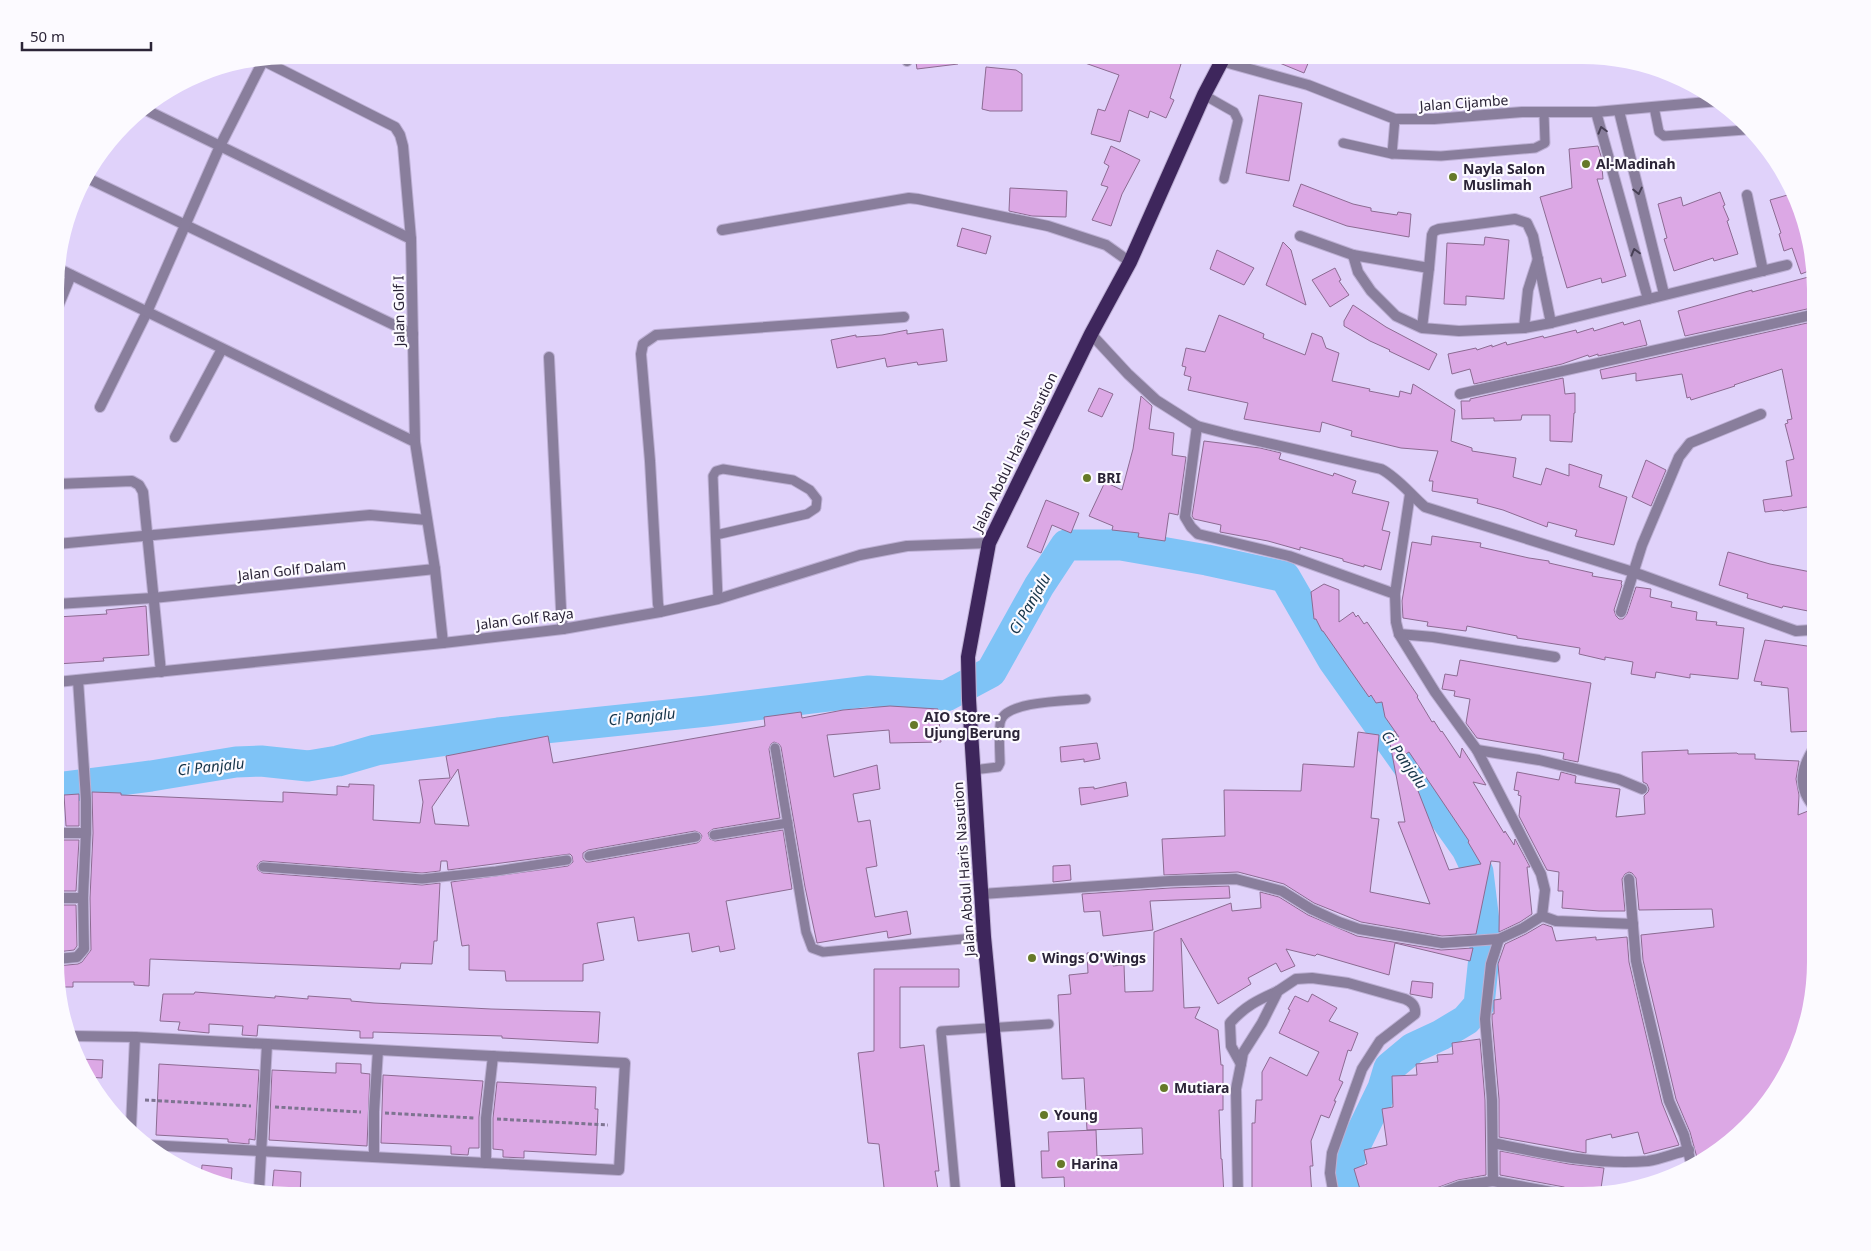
<svg xmlns="http://www.w3.org/2000/svg" width="1871" height="1251" font-family="'Noto Sans',sans-serif">
	<rect width="100%" height="100%" fill="#e0d2fa"/>
	<g fill="none" stroke-linecap="round" stroke-linejoin="round">
		<path stroke="#7ec3f6" stroke-width="31" d="M57,788L151,776L236,762L261,761L308,766L338,761L376,750L498,733L707,711L869,691L946,696L991,672L1039,586L1066,545H1121L1207,560L1285,577L1333,660L1467,849L1478,872L1486,938L1479,1005L1466,1020L1441,1035L1413,1048L1389,1068L1383,1088L1353,1150L1346,1170L1351,1196"/>
	</g>
	<g fill="#dca8e5" stroke="#8c6b92" fill-rule="evenodd">
		<path d="M915,55H957L958,64L917,69Z"/>
		<path d="M1068,55H1173L1171,61L1181,64L1170,98L1174,100L1166,118L1150,111L1148,118L1129,110L1120,142L1091,134L1098,109L1105,111L1119,75L1068,57Z"/>
		<path d="M1260,55H1309L1307,60L1309,61L1304,73Z"/>
		<path d="M986,67L1016,70L1022,74V111H990L982,109Z"/>
		<path d="M1259,95L1302,103L1289,181L1246,173Z"/>
		<path d="M1111,146L1140,160L1122,194L1111,226L1092,220L1108,187L1101,185L1109,166L1104,163Z"/>
		<path d="M1598,146L1601,156L1603,179H1597L1626,276L1602,283L1601,278L1567,288L1540,197L1572,188L1569,149Z"/>
		<path d="M1301,184L1353,204L1371,208V211L1397,215L1398,212L1411,214L1409,237L1347,226L1293,206Z"/>
		<path d="M1010,188L1067,191L1066,217L1032,216L1009,211Z"/>
		<path d="M1720,192L1725,205L1723,206L1729,220L1727,221L1738,254L1714,261L1713,258L1674,271L1664,239L1667,238L1658,204L1681,197L1683,206Z"/>
		<path d="M1791,194L1814,269L1801,274L1792,248L1784,251L1779,234L1781,233L1770,200Z"/>
		<path d="M962,228L991,236L986,254L957,246Z"/>
		<path d="M1485,237L1509,240L1504,299L1466,296V305L1444,304L1447,243L1484,245Z"/>
		<path d="M1283,242L1291,250L1306,305L1266,285Z"/>
		<path d="M1217,250L1254,268L1244,285L1210,269Z"/>
		<path d="M1335,268L1341,280L1339,281L1349,295L1330,307L1312,280Z"/>
		<path d="M1816,275V307L1685,336L1678,311L1752,290V292Z"/>
		<path d="M1353,305L1386,327L1437,354L1429,370L1389,351L1390,350L1370,341L1344,326V321Z"/>
		<path d="M1219,315L1264,334L1263,338L1305,355L1312,333L1322,337L1326,348L1339,353L1332,381L1370,389L1369,391L1399,397L1400,391L1411,394L1413,384L1455,410L1451,441L1472,448V451L1516,458L1513,477L1541,485L1546,468L1569,476V464L1602,475L1599,487L1627,497L1614,545L1575,536L1577,530L1548,522L1547,527L1503,510L1477,503L1478,499L1432,491L1433,481H1429L1438,451L1401,448L1351,436L1352,431L1322,422L1320,432L1244,419L1248,403L1188,390L1191,377L1184,375L1186,367L1182,366L1186,348L1205,352Z"/>
		<path d="M1640,320L1647,345L1598,356V354L1589,357L1588,355L1562,364L1474,384L1470,369L1452,374L1448,354L1476,348L1477,350L1492,345V347L1506,342L1507,345L1543,336L1544,338L1576,330L1577,333L1593,328L1594,331L1623,322L1624,325Z"/>
		<path d="M1816,321V477L1809,478L1813,506L1783,511L1782,510L1765,512L1763,500L1792,496L1786,461L1794,459L1785,424L1788,423L1787,420L1792,419L1782,369L1734,385L1735,386L1691,400L1690,397L1687,398L1682,374L1636,381V373L1602,379L1600,370Z"/>
		<path d="M943,329L947,361L918,365L917,362L887,367L885,358L837,368L831,340L856,335V337L882,335L907,330V334Z"/>
		<path d="M1563,378L1565,394L1575,393V413H1574L1572,442L1550,441V415H1522L1521,420L1494,421V418L1462,419L1461,401H1470V399Z"/>
		<path d="M1099,388L1113,394L1102,417L1088,411Z"/>
		<path d="M1141,396L1152,406L1149,429L1174,433L1172,455L1186,457L1178,515L1169,513L1165,541L1138,537L1139,533L1112,530L1113,526L1089,516L1105,482L1122,490L1133,449Z"/>
		<path d="M1204,441L1260,448L1281,453L1279,459L1333,476L1334,473L1356,481L1352,493L1389,502L1382,530L1390,532L1381,570L1364,565V567L1343,561V559L1300,547V550L1268,541L1220,532L1221,525L1194,519L1192,516Z"/>
		<path d="M1646,460L1666,470L1651,506L1632,497Z"/>
		<path d="M1046,500L1079,513L1071,533L1052,525L1041,553L1027,547Z"/>
		<path d="M1432,536L1481,543L1480,547L1529,558L1549,561V563L1593,573L1592,576L1622,581L1621,584L1622,585L1614,610L1616,616L1619,619H1623L1627,614L1636,587L1651,589L1650,597L1672,602L1671,607L1697,612L1696,620L1717,622L1716,625L1744,628L1738,679L1690,674V678L1656,672L1655,678L1631,674L1633,662L1605,657V660L1579,654L1580,648L1517,638V636L1467,626L1466,631L1427,626L1428,622L1403,618L1402,601L1412,542L1431,545Z"/>
		<path d="M1728,552L1770,564L1816,573V599L1813,612L1783,606L1782,608L1747,598L1748,594L1719,585Z"/>
		<path d="M1324,584L1339,590V622L1353,612L1356,617L1358,615L1364,624L1367,622L1418,696L1417,697L1432,722L1434,721L1441,732L1442,731L1460,758L1462,748L1486,785L1473,782L1504,833L1505,831L1514,845L1515,839L1530,867H1527L1532,914L1520,922L1499,932L1500,862L1491,861L1476,934L1442,936L1361,922L1314,903L1284,884L1238,872L1164,875L1162,839L1225,836L1224,790L1301,791L1303,764L1354,767L1358,732L1379,735L1371,818L1379,819L1370,892L1430,904L1398,822H1405L1388,733L1395,731L1397,737H1399L1385,717L1382,702L1376,703L1371,695L1369,697L1323,631H1322L1316,619H1314L1311,592ZM1409,752L1469,841L1468,842L1481,864L1449,870L1404,755Z"/>
		<path d="M146,606L149,655L103,658L104,661L57,664V617L107,614L106,610Z"/>
		<path d="M1765,640L1814,647L1809,698L1813,731L1791,732L1788,688L1761,685L1762,682L1754,681Z"/>
		<path d="M1460,660L1591,683L1578,762L1563,759L1564,753L1477,738L1466,723L1470,699L1454,696L1455,691L1442,689L1445,674L1457,676Z"/>
		<path d="M890,706L938,709L941,742L890,743L889,730L827,735L834,777L877,765L880,789L853,794L858,822L870,820L877,866L866,868L875,917L907,911L911,934L888,938L887,931L817,943L805,887L781,747L779,744L774,742L771,744L769,749L780,818L713,829L708,833L710,839L715,841L783,830L792,889L726,901L735,949L720,952L719,946L692,952L689,933L638,941L634,917L597,923L604,960L583,964V981H506L505,971L469,970V945L462,946L451,882L568,866L573,862L572,856L570,854L448,870L447,861H441L440,871L422,873L263,861L260,862L257,866L258,870L263,873L422,885L440,883L437,941H434L432,964L401,963L400,969L150,959L149,986L134,985V982H73V987H57V966L78,964L82,962L91,950L90,898L93,833L92,792L121,793V795L283,802V792L337,795V786L349,787V784L374,785L373,820L420,823L423,802L419,780L450,778L446,756L548,736L553,763L765,726L764,717L801,712L802,718L843,710ZM458,769L469,826L435,824L432,807ZM695,831L700,833L702,836L700,841L697,843L590,862H586L583,858V853L588,850Z"/>
		<path d="M1097,743L1100,759L1084,762V759L1061,762L1060,747Z"/>
		<path d="M1688,750V754L1737,753L1738,754H1755V759L1799,761L1796,779L1799,795L1798,815L1808,811L1816,827V857H1812L1816,886L1808,887L1812,927H1816V978L1804,1037L1777,1092L1699,1165L1690,1132L1676,1099L1643,960L1641,935L1714,927L1712,909L1639,910L1636,878L1632,873L1629,872L1625,874L1622,879L1625,911H1599L1562,908L1563,891H1558L1559,872L1547,870L1519,816L1521,796L1518,795L1519,791L1514,790L1517,772L1559,780L1561,772L1576,776L1575,783L1620,789L1616,817L1645,814L1644,796L1648,792L1649,789L1647,784L1643,782L1642,752Z"/>
		<path d="M1126,782L1128,796L1081,805L1079,788L1094,787V789Z"/>
		<path d="M79,794V826H66L64,795Z"/>
		<path d="M62,840H79L76,891H57V841L62,842Z"/>
		<path d="M1070,865L1071,880L1053,882V866Z"/>
		<path d="M1229,886L1230,898L1150,901L1153,930L1103,936L1100,911L1084,912L1082,894L1170,888Z"/>
		<path d="M1260,892L1279,897L1308,915L1357,936L1441,950L1473,948L1470,961L1395,943L1389,975L1317,954L1315,956L1286,949L1295,966L1281,972L1276,963L1248,978L1251,984L1218,1004L1181,938L1184,1008L1200,1007L1195,1018L1218,1030L1221,1065H1223V1110H1219L1221,1159H1222L1224,1196H1145V1193L1065,1196L1064,1177L1042,1178L1041,1151H1049L1048,1132L1096,1130L1097,1156L1143,1154L1142,1128L1087,1130L1084,1078L1062,1079L1058,995L1071,994L1069,975L1088,973L1087,953L1113,951V966L1124,965L1125,992L1153,991L1154,932L1231,903L1232,911L1261,908Z"/>
		<path d="M57,905H76L77,946L74,950L57,952Z"/>
		<path d="M1543,924L1552,927L1556,941L1596,937V940L1627,937L1629,962L1662,1103L1679,1145L1644,1154L1638,1132L1612,1138L1611,1134L1586,1140V1153L1499,1137V1099L1492,1019V1014H1494V1000L1501,999L1498,964L1505,944L1526,934Z"/>
		<path d="M874,969H959V987H900V1048L924,1045L939,1171H935L939,1196H885L879,1144L868,1143L858,1053L874,1051Z"/>
		<path d="M1412,981L1433,983L1432,998L1410,994Z"/>
		<path d="M195,992L275,998V996L308,999V996L351,999V1001L374,1003L491,1009L600,1012L598,1043L502,1038V1036L373,1032V1038H360V1031L258,1025L257,1036L242,1035L243,1026L209,1024V1033L178,1030L180,1022L160,1021L163,994H194Z"/>
		<path d="M1312,994L1337,1008L1329,1021L1358,1033L1351,1051L1348,1050L1339,1080L1343,1082L1334,1101H1336L1329,1118L1321,1115L1311,1141L1313,1166H1310L1312,1196H1252V1123H1255L1256,1100H1262V1072L1270,1057L1307,1076L1319,1052L1279,1033L1290,1010L1288,1009L1295,996L1308,1002Z"/>
		<path d="M1480,1039L1485,1100L1486,1175L1458,1180L1431,1190L1426,1196H1362L1354,1169L1367,1164L1364,1150L1387,1145L1382,1109L1393,1107L1392,1076L1417,1075L1416,1064L1438,1062L1437,1055L1453,1054L1452,1043Z"/>
		<path d="M79,1059L103,1060L102,1078L86,1077Z"/>
		<path d="M336,1063L361,1064V1073L370,1074L367,1146L269,1140L272,1070L336,1073Z"/>
		<path d="M159,1064L259,1070L255,1140L249,1139V1144L228,1142V1139L156,1135Z"/>
		<path d="M383,1075L483,1081L479,1117V1148H469L468,1155L451,1154V1146L381,1143Z"/>
		<path d="M497,1082L596,1087L595,1109H598L596,1155L524,1151V1158L503,1157V1150L493,1149V1118Z"/>
		<path d="M1500,1151L1569,1164L1604,1168L1600,1195L1571,1196L1572,1192L1564,1187L1500,1175Z"/>
		<path d="M202,1165L232,1168L231,1186L214,1184L201,1178Z"/>
		<path d="M274,1170L301,1172L300,1196L272,1193Z"/>
	</g>
	<g fill="none" stroke-linecap="round" stroke-linejoin="round">
		<defs>
			<g id="service">
				<path d="M1204,95L1234,112L1238,120L1224,179"/>
				<path d="M1654,107L1659,132L1664,136L1745,130"/>
				<path d="M1395,119L1392,154L1441,156L1535,148L1545,143L1544,113"/>
				<path d="M1343,143L1392,154"/>
				<path d="M716,535L807,514L816,508L817,499L810,490L793,480L723,469L716,471L713,476L718,599"/>
				<path d="M775,748L806,932L812,948L823,952L984,937"/>
				<path d="M973,770L998,767L1000,763C1000,754 998,726 1001,720C1008,701 1068,701 1086,699"/>
				<path d="M714,835L788,823"/>
				<path d="M589,856L696,837"/>
				<path d="M263,867L422,879L496,871L567,860"/>
				<path d="M956,1196L941,1031L1049,1024"/>
			</g>
			<g id="minor">
				<path d="M906,55L907,61"/>
				<path d="M262,60L395,127L400,135L403,146L411,239L415,442"/>
				<path d="M142,108L411,239"/>
				<path d="M1619,111L1664,294"/>
				<path d="M1596,112L1648,299"/>
				<path d="M85,177L413,334"/>
				<path d="M1747,195L1763,271"/>
				<path d="M722,230L909,198L918,199L1048,226L1106,245L1130,262"/>
				<path d="M1300,236L1353,255"/>
				<path d="M1429,268L1432,235L1434,231L1439,229L1515,219L1527,223L1533,236L1551,323"/>
				<path d="M57,309L71,275"/>
				<path d="M1422,328L1429,268L1353,255L1358,272L1371,291L1396,316L1422,328L1459,331L1524,328L1551,323L1787,265"/>
				<path d="M1524,328L1528,290L1538,259"/>
				<path d="M1091,334L1128,374L1156,400L1197,426L1232,435L1381,469C1398,478 1410,494 1425,507L1633,572L1796,631L1811,630L1816,627"/>
				<path d="M549,357L561,609L563,629"/>
				<path d="M1460,394L1816,314"/>
				<path d="M100,407L147,312L220,146L263,61"/>
				<path d="M1197,426L1185,517L1191,527L1198,534L1289,556L1395,594"/>
				<path d="M175,437L222,349"/>
				<path d="M57,484L132,481L139,485L143,492L161,672"/>
				<path d="M57,544L370,515L427,520"/>
				<path d="M57,604L153,598L435,569"/>
				<path d="M660,612L658,604L650,461L641,354L643,344L656,335L904,317"/>
				<path d="M1621,612L1642,545L1679,457L1690,443L1761,414"/>
				<path d="M1399,634L1433,637L1555,657"/>
				<path d="M1816,745C1807,758 1799,776 1805,792C1807,799 1812,804 1816,810"/>
				<path d="M1477,750L1539,760L1618,779L1642,789"/>
				<path d="M57,833H86"/>
				<path d="M1629,879L1636,961L1641,984L1669,1101L1684,1135L1692,1167"/>
				<path d="M982,894L1170,881L1236,879L1282,891L1311,909L1339,922L1359,929L1442,943L1499,939L1523,928L1542,916L1545,890L1541,874L1477,750L1435,692L1399,634L1396,622L1395,594L1410,494"/>
				<path d="M57,898H83"/>
				<path d="M1542,916L1556,921L1633,924"/>
				<path d="M57,959L77,957L84,949L83,898L86,833V799L78,680"/>
				<path d="M72,1036L135,1037L625,1063L619,1170L147,1145"/>
				<path d="M1241,1064L1231,1046L1230,1023C1245,1006 1258,1000 1278,991"/>
				<path d="M131,1127L135,1037"/>
				<path d="M1493,1143C1542,1153 1598,1166 1648,1161C1661,1159 1675,1153 1689,1150"/>
				<path d="M374,1157V1112L378,1050"/>
				<path d="M486,1163V1118L493,1056"/>
				<path d="M1493,1181L1563,1194"/>
				<path d="M259,1191L267,1044"/>
				<path d="M1238,1196L1236,1089L1241,1064L1243,1053L1262,1023L1278,991L1296,979L1312,978L1348,983L1405,999C1412,1002 1416,1006 1415,1014L1380,1041L1362,1069L1332,1153L1330,1173L1334,1196"/>
				<path d="M1433,1196L1460,1186L1493,1181L1492,1100L1485,1019L1491,964L1499,939"/>
			</g>
			<g id="tertiary">
				<path d="M1221,61L1308,85L1395,119H1434L1522,112H1596L1719,101"/>
				<path d="M57,268L415,442L435,569L443,643"/>
				<path d="M57,682L443,643L563,629L660,612L718,599L860,555L907,546L989,543"/>
			</g>
			<path id="trunk" d="M1009,1196L984,937L969,700L968,657L989,543L1091,334L1130,262L1204,95L1225,55"/>
		</defs>
		<use href="#service" stroke="#bcafd3" stroke-width="11"/>
		<use href="#minor" stroke="#bcafd3" stroke-width="12"/>
		<use href="#tertiary" stroke="#bcafd3" stroke-width="12"/>
		<use href="#trunk" stroke="#bcafd3" stroke-width="16"/>
		<g stroke="#7e7491" stroke-width="3" stroke-dasharray="4 2.5" stroke-linecap="butt">
			<path d="M145,1100L251,1106"/>
			<path d="M275,1107L361,1112"/>
			<path d="M385,1113L474,1118"/>
			<path d="M497,1119L608,1125"/>
		</g>
		<use href="#service" stroke="#897e9c" stroke-width="9"/>
		<use href="#minor" stroke="#897e9c" stroke-width="10"/>
		<use href="#tertiary" stroke="#897e9c" stroke-width="10"/>
		<use href="#trunk" stroke="#3e265c" stroke-width="14"/>
	</g>
	<defs><path id="oneway-chevron" d="M-2-3.5L2.5 0L-2 3.5" fill="none" stroke-width="1.6" stroke-linecap="round" stroke-linejoin="round" transform="scale(1.25)"/></defs>
	<g stroke="#473f55">
		<use href="#oneway-chevron" transform="translate(1602 130) rotate(-106)"/>
		<use href="#oneway-chevron" transform="translate(1638 191) rotate(77)"/>
		<use href="#oneway-chevron" transform="translate(1635 252) rotate(-105)"/>
	</g>
	<g fill="#667929" stroke="#fcfaff" stroke-width="2">
		<circle cx="1586" cy="164" r="5"/>
		<circle cx="1453" cy="177" r="5"/>
		<circle cx="1087" cy="478" r="5"/>
		<circle cx="914" cy="725" r="5"/>
		<circle cx="1032" cy="958" r="5"/>
		<circle cx="1164" cy="1088" r="5"/>
		<circle cx="1044" cy="1115" r="5"/>
		<circle cx="1061" cy="1164" r="5"/>
	</g>
	<g text-anchor="middle" stroke-width="4.5" stroke-linejoin="round" paint-order="stroke">
		<g font-size="14" fill="#2b2437" stroke="#fcfaff">
			<text transform="translate(1464 103) rotate(-4)" y="5">Jalan Cijambe</text>
			<text transform="translate(399 311) rotate(-91)" y="5">Jalan Golf I</text>
			<text transform="translate(1015 452) rotate(-64)" y="5">Jalan Abdul Haris Nasution</text>
			<text transform="translate(292 570) rotate(-6)" y="5">Jalan Golf Dalam</text>
			<text transform="translate(525 619) rotate(-7)" y="5">Jalan Golf Raya</text>
			<text transform="translate(964 869) rotate(-94)" y="5">Jalan Abdul Haris Nasution</text>
		</g>
		<g font-size="14" font-weight="bold" fill="#2b2437" stroke="#fcfaff" text-anchor="start">
			<text x="1596" y="169">Al-Madinah</text>
			<text x="1463" y="174">Nayla Salon<tspan x="1463" dy="16">Muslimah</tspan></text>
			<text x="1097" y="483">BRI</text>
			<text x="924" y="722">AIO Store -<tspan x="924" dy="16">Ujung Berung</tspan></text>
			<text x="1042" y="963">Wings O'Wings</text>
			<text x="1174" y="1093">Mutiara</text>
			<text x="1054" y="1120">Young</text>
			<text x="1071" y="1169">Harina</text>
		</g>
		<g font-size="15" font-style="italic" fill="#153348" stroke="#fcfaff">
			<text transform="translate(1030 604) rotate(-60)" y="5">Ci Panjalu</text>
			<text transform="translate(642 717) rotate(-6)" y="5">Ci Panjalu</text>
			<text transform="translate(1404 760) rotate(55)" y="5">Ci Panjalu</text>
			<text transform="translate(211 767) rotate(-6)" y="5">Ci Panjalu</text>
		</g>
	</g>
	<path d="M0 0H1871V1251H0ZM289 64H1582A225 225 0 0 1 1807 289V962A225 225 0 0 1 1582 1187H289A225 225 0 0 1 64 962V289A225 225 0 0 1 289 64Z" fill="#fcfaff" fill-rule="evenodd"/>
	<path d="M22 42v8h129v-8" fill="none" stroke="#2b2437" stroke-width="2.5"/>
	<text x="30" y="42" font-size="15" fill="#2b2437" stroke="#fcfaff" stroke-width="4" paint-order="stroke">50 m</text>
</svg>
